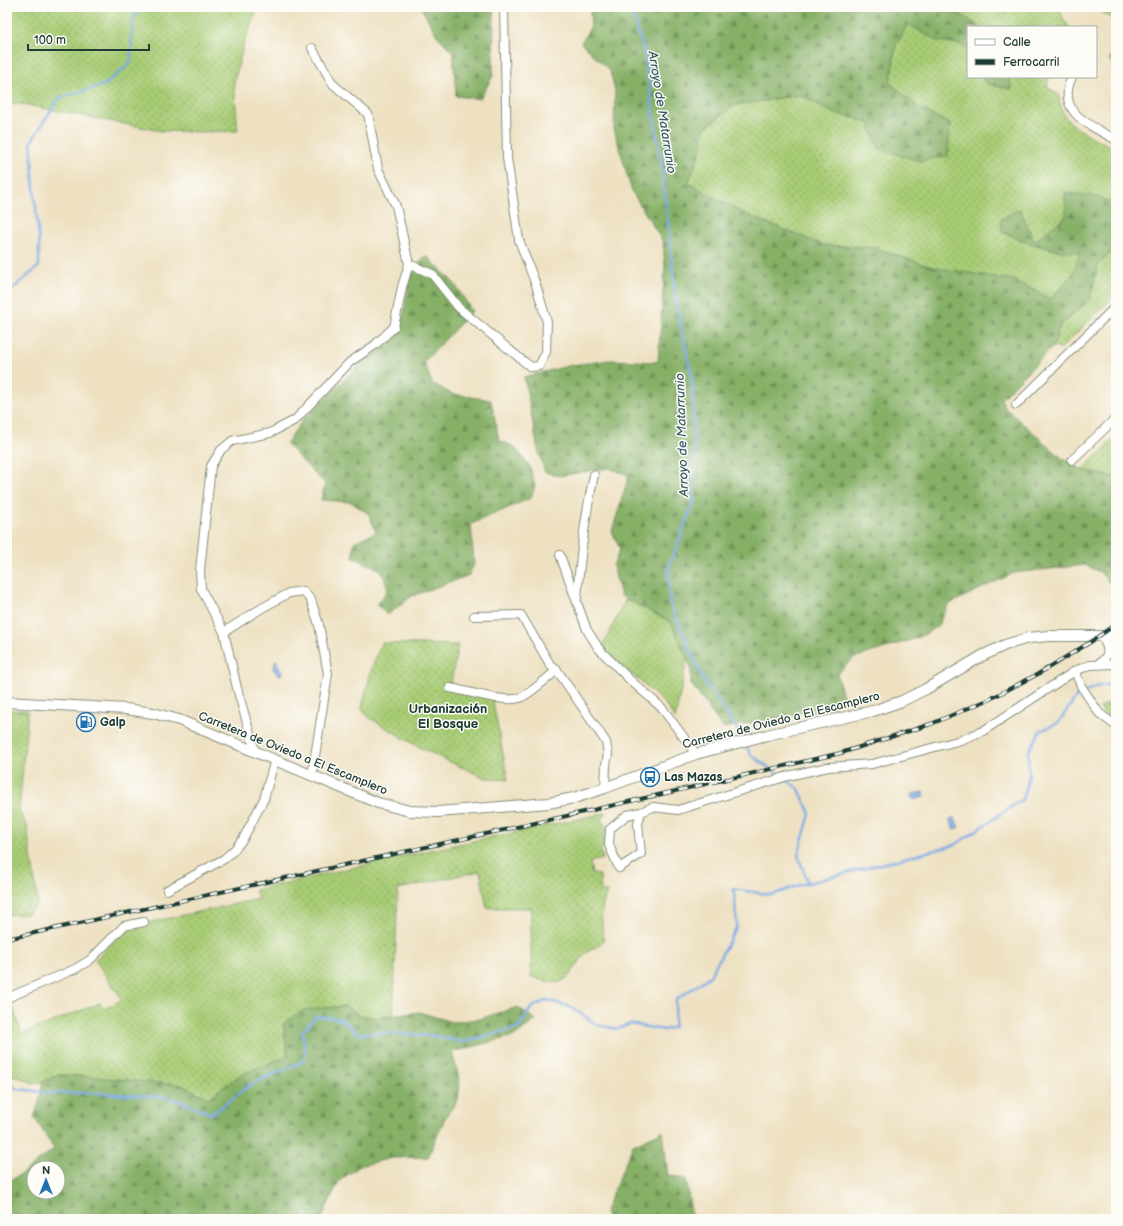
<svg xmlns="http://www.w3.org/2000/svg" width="1123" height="1226" font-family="'Balsamiq Sans',sans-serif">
	<defs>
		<pattern id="grass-dots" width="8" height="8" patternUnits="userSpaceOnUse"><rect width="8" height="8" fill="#a8cc75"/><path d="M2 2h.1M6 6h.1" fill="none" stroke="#88a761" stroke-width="1.8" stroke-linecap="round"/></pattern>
		<pattern id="forest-firs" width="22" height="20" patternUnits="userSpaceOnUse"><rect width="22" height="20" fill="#86b066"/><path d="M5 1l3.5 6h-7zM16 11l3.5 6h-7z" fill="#6d9055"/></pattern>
	</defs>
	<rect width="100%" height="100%" fill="#fdfcf7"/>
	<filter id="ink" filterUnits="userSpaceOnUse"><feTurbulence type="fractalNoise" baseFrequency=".025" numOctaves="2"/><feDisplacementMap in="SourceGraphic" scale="8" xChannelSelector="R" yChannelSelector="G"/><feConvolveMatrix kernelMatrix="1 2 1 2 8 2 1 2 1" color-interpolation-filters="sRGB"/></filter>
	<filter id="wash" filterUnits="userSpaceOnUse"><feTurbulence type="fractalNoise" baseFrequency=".012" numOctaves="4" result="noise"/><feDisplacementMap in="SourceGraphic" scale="16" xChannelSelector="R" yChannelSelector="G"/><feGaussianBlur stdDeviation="0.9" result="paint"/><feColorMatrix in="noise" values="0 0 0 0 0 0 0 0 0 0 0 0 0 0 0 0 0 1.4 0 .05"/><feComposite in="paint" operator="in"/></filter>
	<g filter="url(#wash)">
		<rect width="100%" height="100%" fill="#eee1c2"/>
		<g fill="url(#grass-dots)" stroke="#648454">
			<path d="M7,7H258L244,43L234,82L238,131L204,132L161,131L22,104L7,103Z"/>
			<path d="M927,7H1059L1063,18L1069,27H979L962,15Z"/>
			<path d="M908,24L937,41L960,44L968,50V77H983L984,82L998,87L1012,89L1009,77H1049L1047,86L1051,90L1059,95C1059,103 1062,112 1067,119C1076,130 1103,142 1116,149V205L1098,197L1065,192L1066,217L1034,241L1001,219L1003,232L1029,243L1060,251L1080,252L1075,271L1051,299L1013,280L931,267L876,248L823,245L747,215L688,183L702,148L703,129L735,105L800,95L831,112L869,122L950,124L919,108L890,83L896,45Z"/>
			<path d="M1116,45V66L1109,60Z"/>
			<path d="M1116,246V295L1060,349L1053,347L1060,325L1089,301L1099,262L1114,250Z"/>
			<path d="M1116,436V478L1083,470L1095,457Z"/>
			<path d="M626,599L671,622L687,659L675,719L665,704L645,685L625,669L602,647Z"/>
			<path d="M1109,641L1116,642V659H1109L1111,649Z"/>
			<path d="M381,643L458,645L450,688L492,697L508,780L486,778L452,763L417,746L368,717L362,708L371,671Z"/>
			<path d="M1116,700V723L1103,712L1100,707Z"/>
			<path d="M7,710L28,711L19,811L27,826L38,904L27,914L7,915Z"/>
			<path d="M606,813L601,820L607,826L605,836L606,847L600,849L603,859L590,862L592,874L600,875L601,892H607C600,909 601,923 604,940C597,949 590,948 584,955C580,960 577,966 573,971C560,989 550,982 531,977V908H487L480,871L398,889L393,1015L376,1018L358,1015L345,1006L283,1024L288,1056L240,1075L209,1098L181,1085L83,1076L57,1075L43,1082L34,1083L7,1073V1001L10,1000L22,1034L100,1003L105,1009L122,999L95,960L128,927L258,899L255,890L426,851Z"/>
		</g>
		<g fill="url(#forest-firs)" stroke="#52764d" fill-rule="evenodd">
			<path d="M421,7H494L493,76L480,99L456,96L453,52L437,36Z"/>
			<path d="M590,7H927L962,15L979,27H968V50L960,44L937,41L908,24L896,45L890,83L919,108L950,124L948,156L920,161L879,149L868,122L831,112L800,95L735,105L703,129L702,148L688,183L747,215L823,245L876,248L931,267L1013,280L1051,299L1075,271L1080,252L1060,251L1029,243L1002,232L1001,219L1020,209L1034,241L1066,217L1065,192L1098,197L1116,205V246L1114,250L1099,262L1089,301L1060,325L1053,347L1001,399L1006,409L1062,458L1083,470L1116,478V591L1100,572L1085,565L1014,573L949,604L937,627L920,637L854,658L837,674L844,700L834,707L723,728L691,684V668L671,622L621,596L613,566L620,549L612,531L629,475L609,468L559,476L545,472L538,450L524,377L572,365L611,360L658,362L665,266L663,242L632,192L614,129L615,91L610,71L581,43L591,26Z"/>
			<path d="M983,77H1009L1012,89L999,87L984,82Z"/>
			<path d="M426,255L454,283L472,311L424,362L432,383L452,394L491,400L499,440L515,447L530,467L535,486L531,498L471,524L474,564L469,575L412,596L387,615L377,605L388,589L381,570L353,557L354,542L376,532L369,514L351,502L321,500L325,484L286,444L304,418L362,363L391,343L402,322L411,273Z"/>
			<path d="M345,1006L358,1015L376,1018L419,1012L452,1022L479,1019L518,1007L536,1020L514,1036L452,1052L460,1082L458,1100L445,1118L428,1157L392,1158L360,1166L339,1181L321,1219H7V1182L23,1173L54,1149L34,1117L39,1102L43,1082L57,1075L83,1076L181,1085L209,1098L240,1075L288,1056L283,1024L303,1010ZM34,1168H58V1192H34Z"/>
			<path d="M663,1131L668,1175L686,1179L692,1219H607L605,1211L633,1145Z"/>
		</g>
		<path fill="#a8cc75" stroke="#648454" d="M1106,7H1116V20L1103,14Z"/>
		<g fill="#7aa8e3" stroke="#4c728c">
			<path d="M275,660H277V663L279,665V669L282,671V674L280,675L277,674L273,668L275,663Z"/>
			<path d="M923,792L924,797L914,800L911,797L912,794Z"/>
			<path d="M954,817L959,827L955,830L949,820Z"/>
		</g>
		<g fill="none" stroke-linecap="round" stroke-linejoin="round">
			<g stroke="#7aa8e3" stroke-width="2.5">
				<path d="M630,7L643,47L663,175L676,302L692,378L694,437V501L668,569L670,603L702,677L739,732L743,739"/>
				<path d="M7,294L39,266V239L34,190L31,142L59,98L105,85L130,63L133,18L143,7"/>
				<path d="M745,744L751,755L781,776"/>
				<path d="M785,779L799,789L810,814L798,855L808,883"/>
				<path d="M7,1083L18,1089L50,1093H98L162,1097L179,1101L212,1114L251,1084L304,1061L305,1047L302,1032L316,1016L341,1019L359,1034L387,1033L434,1036L463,1042L520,1027L531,1008L547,1000L573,1008L597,1025L618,1029L630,1024L664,1030L674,1027L676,1000L710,976L737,926L734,889L772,895L800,885L955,845L1023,799L1029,775L1028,753L1040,731L1058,723L1077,696L1098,686L1116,684"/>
			</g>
		</g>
	</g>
	<g filter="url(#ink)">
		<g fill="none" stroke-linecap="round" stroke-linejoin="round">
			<defs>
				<g id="minor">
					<path d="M1072,77C1055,113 1091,125 1116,140"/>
					<path d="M409,264L432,274L459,308L522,360L531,367L539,366L546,352L547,322L536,285L519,240L507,158L504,7"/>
					<path d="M1016,405L1116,306"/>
					<path d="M1072,460L1116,418"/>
					<path d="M560,555L587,630L599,649L630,680L662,708L696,754"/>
					<path d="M577,598C580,557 585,516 594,475"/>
					<path d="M474,616L521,615L551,666L557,670L606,742L608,754L606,765L605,788"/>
					<path d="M224,632L262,608L289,593L303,591L311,600L319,625L328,674L312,775"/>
					<path d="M1098,664C1112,655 1108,648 1102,636"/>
					<path d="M1075,671L1081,686L1099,713L1116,726"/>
					<path d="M450,688C467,691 503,703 520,698C528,695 550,676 557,670"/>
					<path d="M255,751L237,688L224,632L201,589L200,570L211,466L221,450L232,441L270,433L295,420L350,362L375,345L394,327L402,287L409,264L396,206L378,169L368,114L333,84L312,48"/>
					<path d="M641,812L627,815L610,829L609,845L619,868L641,854L638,824L641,812L653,807L678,810L788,776L828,767L872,764L961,740L983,731L1075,671L1090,665L1116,664"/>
					<path d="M167,890L224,859L234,850L243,839L264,799L275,759"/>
					<path d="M7,998L75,969L90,960L124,926L144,922"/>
				</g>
				<path id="tertiary" d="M7,702L126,709L153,713L179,720L378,803L410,811L438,812L548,803L574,798L605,788L696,754L767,735L873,711L902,701L926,689L982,656L1005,645L1028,638L1049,636H1116"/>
			</defs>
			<use href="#minor" stroke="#868f7b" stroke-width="10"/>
			<use href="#tertiary" stroke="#868f7b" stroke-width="12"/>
			<use href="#minor" stroke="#fff" stroke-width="8"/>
			<use href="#tertiary" stroke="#fff" stroke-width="10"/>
			<defs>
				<path id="rail" d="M7,939L549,820L841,753L931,724L990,699L1038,674L1089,643L1116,624"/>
			</defs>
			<use href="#rail" stroke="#1f3d34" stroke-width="4"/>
			<use href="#rail" stroke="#fdfcf7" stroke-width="2.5" stroke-dasharray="8" stroke-linecap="butt"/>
		</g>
	</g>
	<defs>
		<symbol id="fuel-ring" viewBox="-11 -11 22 22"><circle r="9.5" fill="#fdfcf7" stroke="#1f6fb2" stroke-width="1.5"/><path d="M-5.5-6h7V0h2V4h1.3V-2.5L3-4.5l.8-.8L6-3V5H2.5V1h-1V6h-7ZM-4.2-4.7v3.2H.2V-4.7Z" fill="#1f6fb2"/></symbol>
		<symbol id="bus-ring" viewBox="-11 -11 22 22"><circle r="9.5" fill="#fdfcf7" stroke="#1f6fb2" stroke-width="1.5"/><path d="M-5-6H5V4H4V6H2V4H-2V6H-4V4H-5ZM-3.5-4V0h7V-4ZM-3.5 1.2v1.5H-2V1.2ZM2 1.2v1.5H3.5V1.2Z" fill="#1f6fb2"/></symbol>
	</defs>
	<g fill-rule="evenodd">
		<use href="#fuel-ring" x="75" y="711" width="22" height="22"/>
		<use href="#bus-ring" x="639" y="766" width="22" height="22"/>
	</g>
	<g text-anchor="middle" stroke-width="3" stroke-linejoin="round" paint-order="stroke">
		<g font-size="12" fill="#1f3d34" stroke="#fdfcf7">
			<text transform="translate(781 720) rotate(-14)" y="4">Carretera de Oviedo a El Escamplero</text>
			<text transform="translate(293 753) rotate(22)" y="4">Carretera de Oviedo a El Escamplero</text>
		</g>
		<g font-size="12" font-weight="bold" fill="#1f3d34" stroke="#fdfcf7" text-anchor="start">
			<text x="100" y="726">Galp</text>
			<text x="664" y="781">Las Mazas</text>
		</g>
		<g font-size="13" font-style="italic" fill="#3a5d69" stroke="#fdfcf7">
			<text transform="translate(663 112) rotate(81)" y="5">Arroyo de Matarrunio</text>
			<text transform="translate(681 435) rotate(-92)" y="5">Arroyo de Matarrunio</text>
		</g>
		<g font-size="13" font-weight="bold" fill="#1f3d34" stroke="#fdfcf7">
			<text x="448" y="713">Urbanización<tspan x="448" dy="15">El Bosque</tspan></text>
		</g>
	</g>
	<rect width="1123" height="1226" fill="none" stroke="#fdfcf7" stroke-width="24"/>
	<rect x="967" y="26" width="130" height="52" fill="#fdfcf7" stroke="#a4b0a9"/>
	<rect x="975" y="39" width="20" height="6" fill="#ffffff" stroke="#a4b0a9"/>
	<text x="1003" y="46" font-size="12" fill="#1f3d34">Calle</text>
	<rect x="975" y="59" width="20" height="6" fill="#1f3d34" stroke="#a4b0a9"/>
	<text x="1003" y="66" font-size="12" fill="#1f3d34">Ferrocarril</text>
	<g transform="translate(46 1180)"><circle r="19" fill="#fdfcf7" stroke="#a4b0a9"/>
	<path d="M0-3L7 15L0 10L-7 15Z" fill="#1f6fb2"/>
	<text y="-6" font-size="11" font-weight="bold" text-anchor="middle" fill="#1f3d34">N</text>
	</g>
	<path d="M28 44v6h121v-6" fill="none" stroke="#1f3d34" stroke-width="2"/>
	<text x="34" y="44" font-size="12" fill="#1f3d34" stroke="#fdfcf7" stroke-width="3" paint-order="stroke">100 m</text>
</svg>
